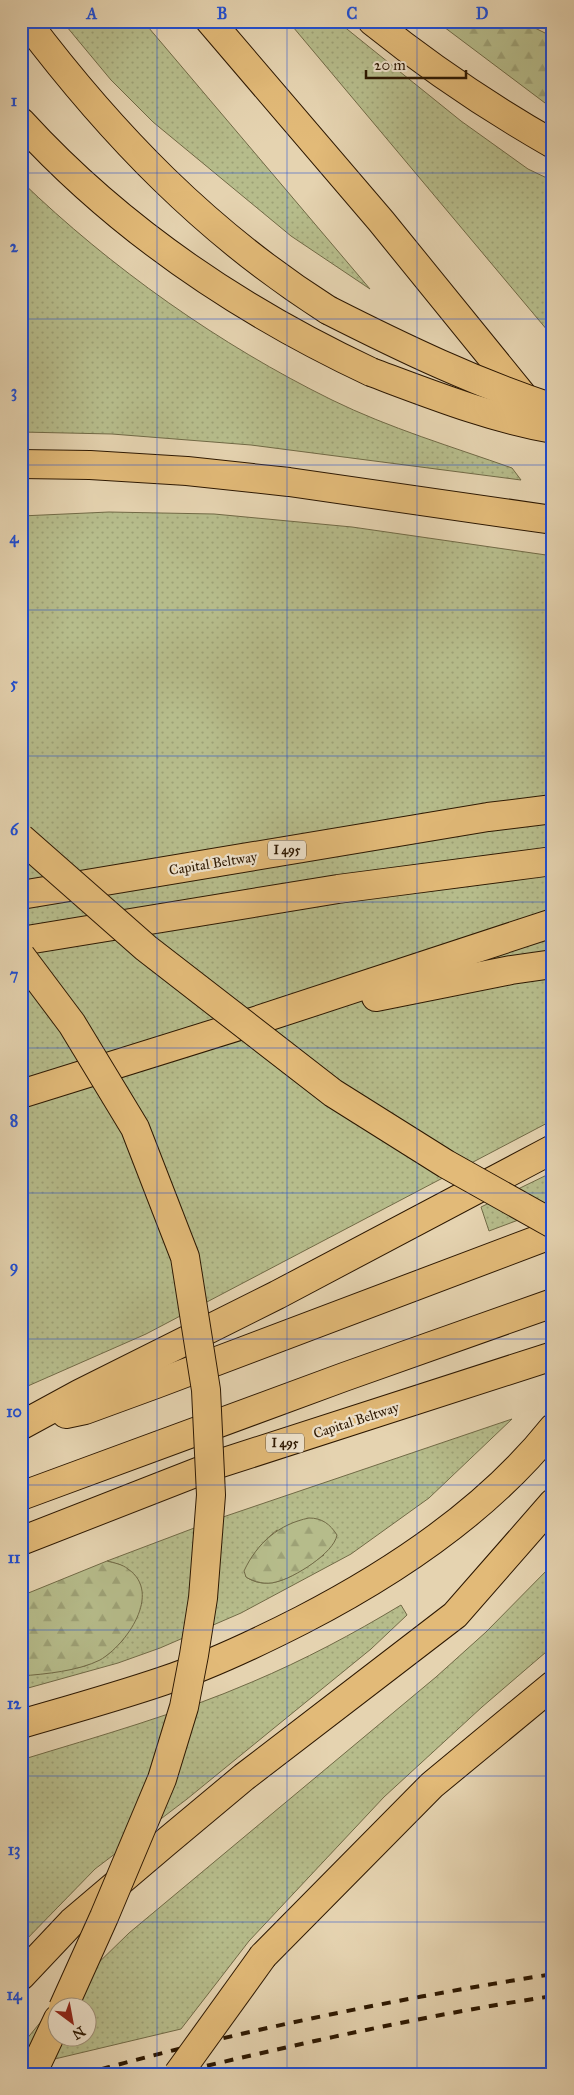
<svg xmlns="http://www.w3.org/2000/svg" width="574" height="2095" font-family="'IM FELL Great Primer',serif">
	<defs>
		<pattern id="grass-dots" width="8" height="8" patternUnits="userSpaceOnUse" patternTransform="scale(1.25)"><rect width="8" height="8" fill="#b6bc8b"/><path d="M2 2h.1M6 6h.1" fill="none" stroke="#9da176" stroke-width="1.8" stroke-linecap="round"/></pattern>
		<pattern id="forest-firs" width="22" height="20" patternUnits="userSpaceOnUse" patternTransform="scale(1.25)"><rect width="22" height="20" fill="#b6bc8b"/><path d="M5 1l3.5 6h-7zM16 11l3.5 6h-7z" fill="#9da176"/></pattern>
	</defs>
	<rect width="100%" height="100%" fill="#e5d3b0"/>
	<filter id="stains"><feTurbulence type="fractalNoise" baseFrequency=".004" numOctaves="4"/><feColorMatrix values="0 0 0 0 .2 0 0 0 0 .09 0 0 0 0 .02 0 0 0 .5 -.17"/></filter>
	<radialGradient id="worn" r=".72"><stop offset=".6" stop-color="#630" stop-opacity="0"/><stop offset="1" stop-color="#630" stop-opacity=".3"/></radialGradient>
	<g fill="url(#grass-dots)" stroke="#716a46" fill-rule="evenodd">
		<path d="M62,21H143L370,289L291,236L153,122L111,80Z"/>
		<path d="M288,21H337L461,121L528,169L553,181V337Z"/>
		<path d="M21,181C111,268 220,345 332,400C389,428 453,447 512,468L521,480L251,445L112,434L21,432Z"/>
		<path d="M109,512L214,514L352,527L553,556V1120L146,1334L21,1389V516Z"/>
		<path d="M553,1172V1207L489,1231L481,1207Z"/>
		<path d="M512,1419L429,1498L351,1554L241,1613L160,1648L118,1663L21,1690V1676L85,1666L107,1655L123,1640L121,1565L107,1561L226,1516ZM277,1530L324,1555C302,1569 273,1595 246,1577C248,1558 262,1542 277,1530Z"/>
		<path d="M553,1564V1646L482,1707L384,1797L249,1941L181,2029L21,2067V2046L52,2008L129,1933L436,1677L486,1632ZM58,2008H88V2038H58Z"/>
		<path d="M401,1605L407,1615L371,1649L187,1799L95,1869L21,1945V1760C99,1736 178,1714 252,1682C304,1660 353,1634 401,1605Z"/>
	</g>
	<g fill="url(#forest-firs)" stroke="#716a46">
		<path d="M436,21H521L553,37V109Z"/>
		<path d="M309,1518C322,1518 330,1524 337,1535C334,1553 294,1578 276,1582C266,1585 254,1582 246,1577L244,1571C257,1543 279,1524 309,1518Z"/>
		<path d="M107,1561C114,1563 122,1564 128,1569C163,1593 126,1645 100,1660C78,1671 46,1674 21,1676V1596Z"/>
	</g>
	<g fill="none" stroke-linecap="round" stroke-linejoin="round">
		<defs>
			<g id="highway">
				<path d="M26,21C112,135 207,233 328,310"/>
				<path d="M210,21L381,221L532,407"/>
				<path d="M372,21C429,67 490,108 553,144"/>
				<path d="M21,122C119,229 241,311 371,372"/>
				<path d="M21,464L90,465L187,471L289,482L553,520"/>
				<path d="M21,895L488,817L553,809"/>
				<path d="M21,941L338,889L553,861"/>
				<path d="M376,997L511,970L553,964"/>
				<path d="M21,1094L255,1021L553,923"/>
				<path d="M66,1414L85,1410L156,1384L553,1234"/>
				<path d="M22,1425L79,1394L277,1295L553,1149"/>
				<path d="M21,1496L344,1377L553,1303"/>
				<path d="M21,1541L218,1464L553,1356"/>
				<path d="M21,1724C69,1710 116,1697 163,1681C211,1665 257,1643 302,1620C395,1572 487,1511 553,1428"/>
				<path d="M263,1956L432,1785L553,1685"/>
				<path d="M21,1976L72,1922L165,1843L244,1777L455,1615L553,1503"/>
				<path d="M32,2074L58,2019"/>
			</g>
		</defs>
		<use href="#highway" stroke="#2c1700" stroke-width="30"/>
		<use href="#highway" stroke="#e2ba78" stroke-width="28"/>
		<g stroke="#2c1700" stroke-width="4" stroke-dasharray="9 9" stroke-linecap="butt">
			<path d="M84,2074C238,2031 395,1999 553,1974"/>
			<path d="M172,2074C298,2044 425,2015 553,1996"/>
		</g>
		<defs>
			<g id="highway-bridge">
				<path d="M328,310C403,348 474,382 553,408"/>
				<path d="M371,372C430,394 490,418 553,429"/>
				<path d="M21,838L146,948L333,1093L446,1164L553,1224"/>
				<path d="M21,956L72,1024L135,1128L185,1257L206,1390L211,1495L203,1598L194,1655L184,1707L162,1779L104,1917L63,2008"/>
				<path d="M178,2074L263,1956"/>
			</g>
		</defs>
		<use href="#highway-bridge" stroke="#2c1700" stroke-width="30" stroke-linecap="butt"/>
		<use href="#highway-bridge" stroke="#e2ba78" stroke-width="28"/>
	</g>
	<path fill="none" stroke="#1d4ed8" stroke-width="1" stroke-opacity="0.55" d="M157,21V2074M287,21V2074M417,21V2074M21,173H553M21,319H553M21,465H553M21,610H553M21,756H553M21,902H553M21,1048H553M21,1193H553M21,1339H553M21,1485H553M21,1630H553M21,1776H553M21,1922H553"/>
	<g text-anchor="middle" stroke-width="4.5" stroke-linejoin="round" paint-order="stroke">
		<g fill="#eee2cc" stroke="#66543d" stroke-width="1">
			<rect x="268" y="840.5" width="38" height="19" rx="4"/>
			<rect x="266" y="1433.5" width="38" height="19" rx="4"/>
		</g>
		<g font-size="12" font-weight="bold" fill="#2c1700">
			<text x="287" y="854">I 495</text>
			<text x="285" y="1447">I 495</text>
		</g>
		<g font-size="14" fill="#2c1700" stroke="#eee2cc">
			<text transform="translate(213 863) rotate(-9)" y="5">Capital Beltway</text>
			<text transform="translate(356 1420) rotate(-18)" y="5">Capital Beltway</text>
		</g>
	</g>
	<rect width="574" height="2095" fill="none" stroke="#e5d3b0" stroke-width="55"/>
	<g transform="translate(72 2022) rotate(148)"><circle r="24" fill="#eee2cc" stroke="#a0917a"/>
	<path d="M0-4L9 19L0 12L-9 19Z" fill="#8f2418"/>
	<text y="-8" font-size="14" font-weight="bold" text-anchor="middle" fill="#2c1700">N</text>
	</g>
	<path d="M366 70v8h100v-8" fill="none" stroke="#2c1700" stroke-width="2.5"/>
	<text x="374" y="70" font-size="15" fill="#2c1700" stroke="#eee2cc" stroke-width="4" paint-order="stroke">20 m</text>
	<rect x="28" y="28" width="518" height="2040" fill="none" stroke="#1d4ed8" stroke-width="2"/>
	<g font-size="16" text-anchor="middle" font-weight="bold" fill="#1d4ed8">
		<text x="92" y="19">A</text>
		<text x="222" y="19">B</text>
		<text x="352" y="19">C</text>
		<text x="482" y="19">D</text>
		<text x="14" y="106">1</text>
		<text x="14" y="252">2</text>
		<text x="14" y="397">3</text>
		<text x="14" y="543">4</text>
		<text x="14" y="689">5</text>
		<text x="14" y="835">6</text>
		<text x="14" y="980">7</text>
		<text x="14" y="1126">8</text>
		<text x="14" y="1272">9</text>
		<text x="14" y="1417">10</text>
		<text x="14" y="1563">11</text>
		<text x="14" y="1709">12</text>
		<text x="14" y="1855">13</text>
		<text x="14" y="2000">14</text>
	</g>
	<rect width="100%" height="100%" filter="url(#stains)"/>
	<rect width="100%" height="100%" fill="url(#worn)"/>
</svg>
